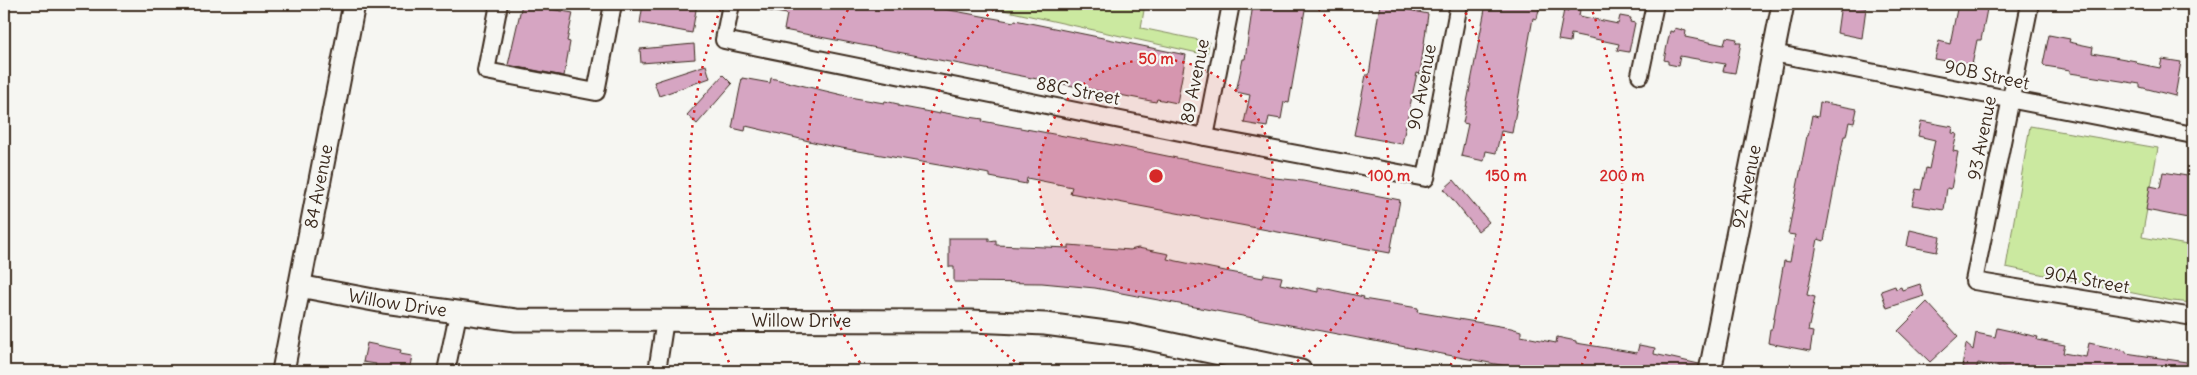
<svg xmlns="http://www.w3.org/2000/svg" width="2197" height="375" font-family="Delius,sans-serif">
	<rect width="100%" height="100%" fill="#f6f6f2"/>
	<filter id="ink" filterUnits="userSpaceOnUse"><feTurbulence type="fractalNoise" baseFrequency=".02" numOctaves="2"/><feDisplacementMap in="SourceGraphic" scale="10" xChannelSelector="R" yChannelSelector="G"/><feConvolveMatrix kernelMatrix="1 2 1 2 8 2 1 2 1" color-interpolation-filters="sRGB"/></filter>
	<g filter="url(#ink)">
		<g fill="#cbe9a0" stroke="#838a5f">
			<path d="M976,4H1145L1141,28L1209,42L1207,55Z"/>
			<path d="M2030,126L2158,148L2142,237L2193,246V303L2172,301L2006,267Z"/>
		</g>
		<g fill="#d6a5c2" stroke="#3b2a1e">
			<path d="M522,4L573,13L567,41L570,42L564,76L508,65Z"/>
			<path d="M643,4H697L692,33L640,23Z"/>
			<path d="M764,4H934L945,6L944,9L1014,22L1015,20L1186,55L1177,103L1157,99L1156,102L784,30L787,14L763,10Z"/>
			<path d="M1253,4H1306L1289,103L1284,102L1281,119L1269,117L1267,127L1244,123L1250,95L1236,92L1243,59H1245Z"/>
			<path d="M1380,4L1428,14L1420,74L1417,73L1402,144L1354,135L1366,75H1369Z"/>
			<path d="M1486,4H1540L1537,19L1533,18L1512,133L1501,131L1496,153L1486,151L1484,161L1461,156L1468,124L1463,123Z"/>
			<path d="M1841,4L1866,8L1862,38L1837,33Z"/>
			<path d="M1958,4H1988L1981,40H1977L1972,65L1935,59L1939,41L1950,44Z"/>
			<path d="M1569,8L1580,10L1579,16L1618,24L1620,16L1631,18L1630,22L1635,23L1629,52L1617,50L1619,44L1571,34L1570,42L1558,40L1564,10L1568,11Z"/>
			<path d="M1675,28L1686,31L1685,37L1724,45L1726,37L1737,39L1736,43H1741L1735,73L1723,71L1725,64L1680,56L1678,66L1668,64V61L1664,60L1670,31L1674,32Z"/>
			<path d="M2049,35L2070,39L2069,42L2093,47L2092,53L2136,61L2135,63L2160,68L2162,59L2181,62L2175,96L2140,87V84L2070,73V70L2045,66L2043,64Z"/>
			<path d="M694,44L695,59L641,63L640,49Z"/>
			<path d="M706,65L710,78L659,96L654,82Z"/>
			<path d="M723,75L732,84L697,124L687,115Z"/>
			<path d="M742,78L770,83L771,78L855,98L884,103L885,101L898,104V106L940,114V112L969,117L983,119L982,121L1108,144L1275,178L1303,181L1400,200L1390,253L1070,193L1072,187L1027,178L1026,184L990,177V174L830,146L746,126L745,131L732,128Z"/>
			<path d="M1820,102L1857,109L1854,123L1849,122L1846,136H1844L1824,241L1818,239L1807,295L1815,297L1808,331L1813,332L1810,351L1768,343L1770,329H1772L1784,261L1790,262L1795,235L1788,234L1807,136H1808L1812,115L1818,117Z"/>
			<path d="M1921,121L1953,127L1952,133L1957,134L1953,151L1958,152L1951,189L1947,188L1944,210L1912,205L1916,189L1921,190L1926,168L1929,169L1935,140L1918,136Z"/>
			<path d="M2163,172L2193,177V219L2146,210L2150,186L2160,188Z"/>
			<path d="M1454,180L1489,222L1478,231L1444,189Z"/>
			<path d="M1910,230L1940,237L1937,252L1907,246Z"/>
			<path d="M949,238H989V241L996,240V245L1069,248V245L1130,250L1138,248L1169,254L1167,259L1230,272L1263,278L1264,274L1282,277L1280,284L1318,292V287L1364,297L1363,299L1418,308L1417,312L1511,328L1521,331V336L1556,343L1557,337L1576,341V343L1637,353L1639,345L1655,348L1654,354L1699,364L1698,371H1532L1095,288L1042,283L954,282V267H949Z"/>
			<path d="M1920,284L1924,296L1887,308L1881,291L1895,286L1896,289L1901,287L1902,290Z"/>
			<path d="M1927,302L1958,336L1930,362L1898,331Z"/>
			<path d="M1997,328L2038,337L2037,340L2065,345L2063,353L2086,357L2089,343L2126,351V353L2193,363V371H2019L1978,363L1976,370L1962,367L1966,344L1973,350L1976,333L1995,337Z"/>
			<path d="M367,343L401,350L400,354L412,356L409,371H374L376,364L363,362Z"/>
		</g>
		<g fill="none" stroke-linecap="round" stroke-linejoin="round">
			<defs>
				<g id="minor">
					<path d="M499,4L486,71L596,92L613,4"/>
					<path d="M731,4L724,40L1205,137L1426,178L1459,4"/>
					<path d="M2030,4L1974,281L2193,317"/>
					<path d="M1773,53L2193,135"/>
					<path d="M1640,75L1655,4"/>
					<path d="M1205,137L1231,4"/>
					<path d="M446,371L458,314"/>
					<path d="M657,371L665,320"/>
				</g>
				<g id="tertiary">
					<path id="s1" d="M299,286L384,302L516,320L971,321L1045,324L1129,335L1301,371"/>
					<path id="s2" d="M283,371L354,4"/>
					<path id="s3" d="M1710,371L1783,4"/>
				</g>
			</defs>
			<use href="#minor" stroke="#3b2a1e" stroke-width="20"/>
			<use href="#tertiary" stroke="#3b2a1e" stroke-width="25"/>
			<use href="#minor" stroke="#f6f6f2" stroke-width="16"/>
			<use href="#tertiary" stroke="#f6f6f2" stroke-width="21"/>
		</g>
	</g>
	<circle cx="1156" cy="176" r="117" fill="#d62828" fill-opacity=".12"/>
	<g fill="none" stroke="#d62828" stroke-width="2.5" stroke-dasharray="2.5 5">
		<circle cx="1156" cy="176" r="117"/>
		<path d="M1027 370A233 233 0 0 1 999 4M1313 4A233 233 0 0 1 1285 370"/>
		<path d="M864 369A350 350 0 0 1 850 6M1462 6A350 350 0 0 1 1448 369"/>
		<path d="M732 369A466 466 0 0 1 722 5M1590 5A466 466 0 0 1 1580 369"/>
	</g>
	<g text-anchor="middle" stroke-width="4.5" stroke-linejoin="round" paint-order="stroke">
		<g font-size="18" fill="#3b2a1e" stroke="#f6f6f2">
			<text transform="translate(1987 75) rotate(12)" y="6">90B Street</text>
			<text transform="translate(1195 81) rotate(-79)" y="6">89 Avenue</text>
			<text transform="translate(1422 87) rotate(-79)" y="6">90 Avenue</text>
			<text transform="translate(1078 91) rotate(11)" y="6">88C Street</text>
			<text transform="translate(1982 138) rotate(-79)" y="6">93 Avenue</text>
			<text dy="6" stroke="none"><textPath href="#s2" startOffset="188">84 Avenue</textPath></text>
			<text dy="6" stroke="none"><textPath href="#s3" startOffset="188">92 Avenue</textPath></text>
			<text transform="translate(2087 280) rotate(10)" y="6">90A Street</text>
			<text dy="6" stroke="none"><textPath href="#s1" startOffset="100">Willow Drive</textPath></text>
			<text dy="6" stroke="none"><textPath href="#s1" startOffset="505">Willow Drive</textPath></text>
		</g>
	</g>
	<circle cx="1156" cy="176" r="8" fill="#d62828" stroke="#f6f6f2" stroke-width="2.5"/>
	<g font-size="15" text-anchor="middle" font-weight="bold" fill="#d62828" stroke="#f6f6f2" stroke-width="4.5" stroke-linejoin="round" paint-order="stroke">
		<text x="1156" y="64">50 m</text>
		<text x="1389" y="181">100 m</text>
		<text x="1506" y="181">150 m</text>
		<text x="1622" y="181">200 m</text>
	</g>
	<rect width="2197" height="375" fill="none" stroke="#f6f6f2" stroke-width="20"/>
	<rect x="10" y="10" width="2177" height="355" fill="none" stroke="#3b2a1e" stroke-width="2" filter="url(#ink)"/>
</svg>
